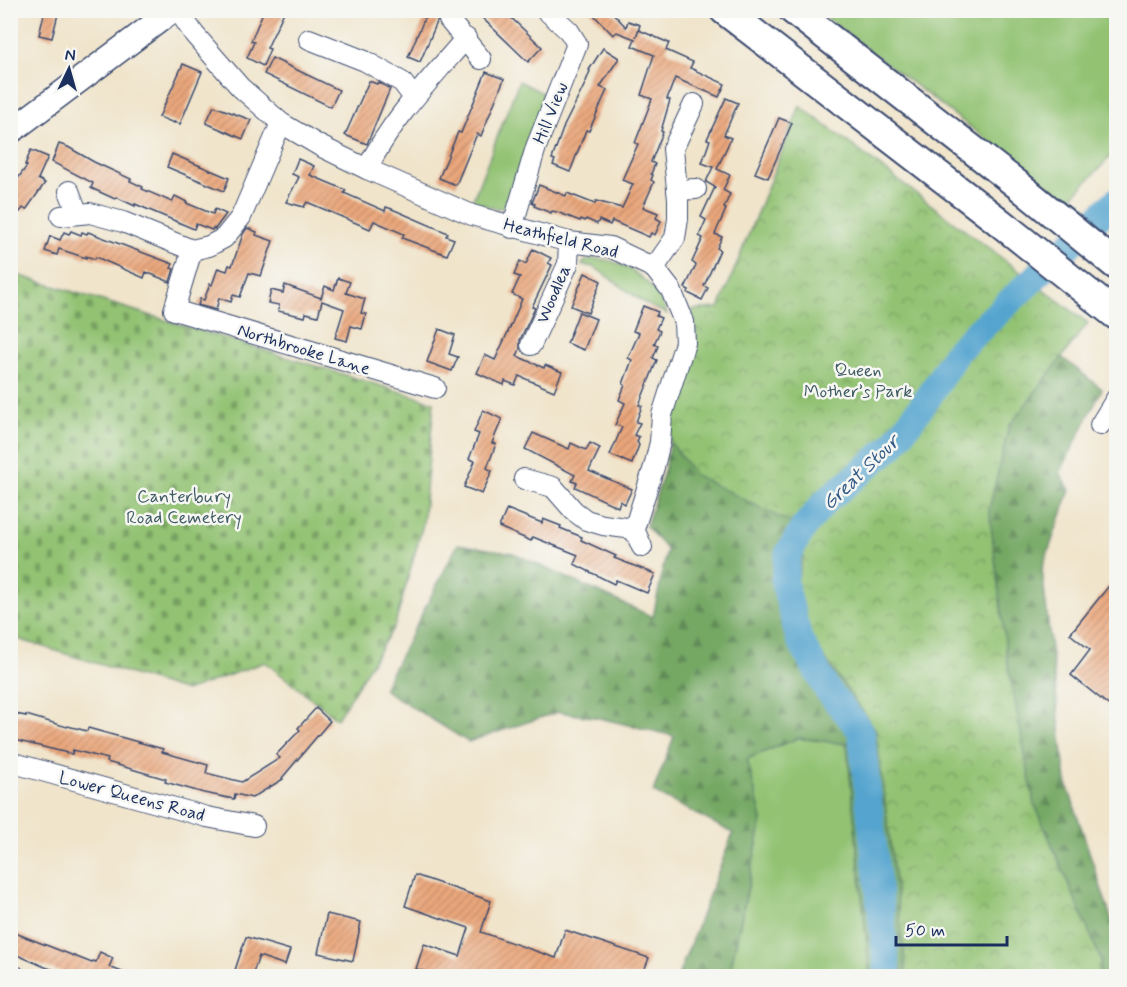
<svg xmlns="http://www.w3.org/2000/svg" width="1127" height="987" font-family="Mynerve,sans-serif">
	<defs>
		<pattern id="forest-firs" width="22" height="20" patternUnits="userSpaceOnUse" patternTransform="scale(1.5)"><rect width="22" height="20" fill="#75a864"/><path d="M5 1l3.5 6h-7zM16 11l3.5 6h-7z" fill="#5f8956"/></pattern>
		<pattern id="cemetery-stones" width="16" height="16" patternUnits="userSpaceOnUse" patternTransform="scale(1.5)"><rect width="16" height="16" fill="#92c272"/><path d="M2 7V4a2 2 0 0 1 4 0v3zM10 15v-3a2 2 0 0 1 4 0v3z" fill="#769e61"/></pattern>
		<pattern id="park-crowns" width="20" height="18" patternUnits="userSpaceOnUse" patternTransform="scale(1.5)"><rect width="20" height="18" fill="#92c272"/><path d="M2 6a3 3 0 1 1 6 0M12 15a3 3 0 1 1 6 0" fill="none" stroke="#769e61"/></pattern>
		<pattern id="building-hatch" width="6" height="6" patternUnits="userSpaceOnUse" patternTransform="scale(1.5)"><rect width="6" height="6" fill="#eba77b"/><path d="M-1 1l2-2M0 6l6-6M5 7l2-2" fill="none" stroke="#be8868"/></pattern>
	</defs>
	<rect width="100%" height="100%" fill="#f6f6f2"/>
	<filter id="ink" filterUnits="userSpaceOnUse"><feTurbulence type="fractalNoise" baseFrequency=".0167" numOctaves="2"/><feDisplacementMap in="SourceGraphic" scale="12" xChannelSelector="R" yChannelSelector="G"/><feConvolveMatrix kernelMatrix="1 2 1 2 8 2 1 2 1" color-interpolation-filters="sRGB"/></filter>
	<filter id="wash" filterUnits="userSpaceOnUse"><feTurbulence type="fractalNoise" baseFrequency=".008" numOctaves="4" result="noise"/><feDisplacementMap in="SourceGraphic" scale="24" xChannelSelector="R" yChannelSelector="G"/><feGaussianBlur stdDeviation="1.35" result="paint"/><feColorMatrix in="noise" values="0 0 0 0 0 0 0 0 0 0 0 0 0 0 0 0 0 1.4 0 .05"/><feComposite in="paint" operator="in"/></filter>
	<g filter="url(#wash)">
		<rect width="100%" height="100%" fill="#f0e4ca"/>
		<g fill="#92c272" stroke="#567868" stroke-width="1.5">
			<path d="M817,11H1116V151L1068,201Z"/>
			<path d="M519,81L541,92L546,98L513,200L506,208H495L472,202Z"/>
			<path d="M592,259C623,257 658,285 667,314L646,304L594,267L582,265L585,261Z"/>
			<path d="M798,738L847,744L870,976H729L762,821L747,759Z"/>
		</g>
		<g fill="url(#forest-firs)" stroke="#486c61" stroke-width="1.5">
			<path d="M1025,328L1102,389L1060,473L1070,490L1042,569L1066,781L1116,933V976H1098L1101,960L1034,803L1007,660L989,509L1009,426Z"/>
			<path d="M670,440L834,481L811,639L876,730L907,976H870L847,744L798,738L747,759L762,820L729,976H678L733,833L653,792L674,736L599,718L558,712L468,742L383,689L458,544L513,553L653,617L667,550L646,526L664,472Z"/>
		</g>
		<path fill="url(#cemetery-stones)" stroke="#567868" stroke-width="1.5" d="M11,273L434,402L423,524L395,625L337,719L265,662L186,691L11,637Z"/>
		<path fill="url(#park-crowns)" stroke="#567868" stroke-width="1.5" d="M800,106L1088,323L1009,426L989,509L1007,660L1034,803L1101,960L1098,976H907L876,730L811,639L797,581L809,532L695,475L669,440L676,397L694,364L696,336L692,310L719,308Z"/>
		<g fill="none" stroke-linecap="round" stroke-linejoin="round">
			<path stroke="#55a4cf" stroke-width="27" d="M888,976L861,731L828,691L799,639L784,582L788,554L804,527L826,501L891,447L928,398L957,351L1116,201"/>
		</g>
		<g id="blocks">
			<g fill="url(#building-hatch)">
				<path d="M45,10H59L52,38L39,35Z"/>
				<path d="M264,10H285L267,48L270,49L263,66L247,58L254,42L251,41Z"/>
				<path d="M428,10H442L438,15L437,22L420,62L408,57Z"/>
				<path d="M474,10H503L542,47L528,62Z"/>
				<path d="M589,10H610L626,27L628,21L640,25L636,37L639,30L669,43L666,50L693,62L690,68L725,84L719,97L675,78L667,99L670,100L661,131L663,132L651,162L655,164L651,174L653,175L651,180L654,182L643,207L658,213L656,218L661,221L655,235L651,233L649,237L612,221L610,225L599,220L597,224L586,219L585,221L581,219L580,221L557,212L552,211L551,213L534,206L535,204L532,203L539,185L566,196L567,193L595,204L596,201L622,208L633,184L622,180L638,144L635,143L652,99L641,95L654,55L632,46L635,39L617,32L613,35Z"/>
				<path d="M603,48L619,58L600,87L607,90L589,131L586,130L570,172L553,165L555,160L552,159L564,126L585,84L590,71L589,70Z"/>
				<path d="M272,58L339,90L331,107L264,74Z"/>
				<path d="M183,64L202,72L180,124L174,122V123L159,117Z"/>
				<path d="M486,72L504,79L481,136L477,134L456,185L439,178L458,132L461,133Z"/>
				<path d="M369,81L377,84L378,82L390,89L367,144L345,135Z"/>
				<path d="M726,98L738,103L724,135L731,138L717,169L730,175L723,190L730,194L724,208L726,209L715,234L722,237L717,248L720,250L704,286L708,288L702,300L688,293L689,290L685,288L696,265L692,262L703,238L699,236L706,220L701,217L715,187L706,182L713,167L702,163L710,140L707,139Z"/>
				<path d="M214,106L251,120L243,139L206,123Z"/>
				<path d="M779,118L792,123L768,178L755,173Z"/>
				<path d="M59,144L68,147L94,162L131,179L130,181L143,187L142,189L172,202L175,196L187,202L186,203L213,214L215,209L226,214L215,229L213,228L212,230L196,224L194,229L135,204V206L116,197L115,199L91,188L93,183L52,162Z"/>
				<path d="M31,150L48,157L38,179L45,183L26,210L23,208L20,212L10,205V189L27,166L25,165Z"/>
				<path d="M172,154L229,178L224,191L167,167Z"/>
				<path d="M298,159L314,166L310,175L346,190L344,193L385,211L386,207L392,209L448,233L446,236L454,239L447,255L402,238L404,234L374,221L370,229L307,202L304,207L286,202L299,177L292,174Z"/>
				<path d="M247,228L257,232L256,235L273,241L261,276L249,273L240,297L233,295L231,302L219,298L216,310L198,305L200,299L204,300L210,284L212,285L218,268L227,271L229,265L232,266L243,234Z"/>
				<path d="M71,231L81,235L82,232L87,234L88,232L173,264L171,268L174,269L170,282L146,272L144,278L96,257L95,259L86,256V258L59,249L57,255L45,251L50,236L60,240L64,232L69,234Z"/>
				<path d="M533,249L551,258L548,263L552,265L532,307L535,308L520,340V349L517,356L544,368L545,365L562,372L554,391L519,376L515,385L505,381L504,385L477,373L485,355L495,360L512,323L522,299L512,294L520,277L514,275L520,261L526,264Z"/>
				<path d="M585,273L601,281L588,313L571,306Z"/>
				<path d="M338,278L350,282L346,293L365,299L361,313L366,314L362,329L351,326L347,341L335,338L344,309L322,301L318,316L306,313L305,317L278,311L279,305L268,303L271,290L283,293L285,285L321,298L325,286L334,290Z"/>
				<path d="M643,306L658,312L656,316L661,318L656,329L660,331L654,344L658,346L653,358L657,360L639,405L642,406L636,422L640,423L634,435L639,437L637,442L639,445L632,464L610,455L622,427L615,425L625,403L619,400L625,385L623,384L632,360L628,358L639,333L633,331Z"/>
				<path d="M579,312L596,319L584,350L567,343Z"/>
				<path d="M439,329L455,335L449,354L458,357L452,371L427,362Z"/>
				<path d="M483,410L502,419L492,443L496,444L487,468L492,471L482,494L464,487L475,461L469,459L479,434L474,432Z"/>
				<path d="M533,433L569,449L571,443L586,450L590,443L600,448L589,471L632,489L625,504L620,501L618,507L575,487L577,483L572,481L575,475L525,449Z"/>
				<path d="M507,509L542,523L543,519L561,526L560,528L582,537L581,540L616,556L614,558L655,574L647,593L616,580L614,584L574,564L578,555L533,537L531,541L499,527Z"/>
				<path d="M1116,577V711L1071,675L1090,650L1070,634Z"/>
				<path d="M316,708L330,721L282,778L283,779L252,798L235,794L234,799L204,793L165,782L166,779L107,762L108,759L73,750L72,754L10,739V713L26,716V715L67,727L68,726L87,731L88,728L163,749L162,752L208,765L206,773L242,782L280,758L276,755L300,730L298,728Z"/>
				<path d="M415,875L491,901L481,932L556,958L565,930L649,958L642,976H439L416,969L424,944L460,956L469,928L405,906Z"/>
				<path d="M327,914L361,922L353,961L318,953Z"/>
				<path d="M10,931L92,963L93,961L96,962L100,952L113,958L109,967L130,975V976H73L45,967L10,952Z"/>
				<path d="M246,937L290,950L285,965L259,956L252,976H233Z"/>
			</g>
		</g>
	</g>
	<g filter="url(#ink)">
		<use href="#blocks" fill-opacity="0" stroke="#3b4a6e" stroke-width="1.5"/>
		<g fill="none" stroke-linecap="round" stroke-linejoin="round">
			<defs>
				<g id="minor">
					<path d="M178,10L194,34L240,87L281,123L320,146L367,169L472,215L569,242L610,247L654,268L671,290L684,322L685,343L662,415L660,442L654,467L634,529"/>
					<path d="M449,20L481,59"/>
					<path d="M309,39L365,61L402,82L414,98"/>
					<path d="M367,169C391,120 430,80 466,38"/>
					<path d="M677,190L696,189"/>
					<path d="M69,191L78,214"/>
					<path d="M61,216L90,213L123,222L192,250L209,246L224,238L241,217L281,123"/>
					<path d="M512,228L536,147L577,44L569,31L546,10"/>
					<path d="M192,250L174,310L435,388"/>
					<path d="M654,268L675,238L678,219V199L673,149L694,104"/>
					<path d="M531,345L568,264L569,242"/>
					<path d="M1100,425L1116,399"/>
					<path d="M524,479L553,487L574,511L586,520L603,525L634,529"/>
					<path d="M634,529L642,547"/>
					<path d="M10,762L207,817L254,826"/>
					<path d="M10,975L15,976"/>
				</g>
				<path id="major" d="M10,132L173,10"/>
				<g id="highway">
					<path d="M724,10L993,217L1116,315"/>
					<path d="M793,10L1018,185L1116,265"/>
				</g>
			</defs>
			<use href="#minor" stroke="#3b4a6e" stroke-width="22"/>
			<use href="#major" stroke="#3b4a6e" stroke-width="27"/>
			<use href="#highway" stroke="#3b4a6e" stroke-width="32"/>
			<use href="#minor" stroke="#fff" stroke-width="20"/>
			<use href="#major" stroke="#fff" stroke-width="24"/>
			<use href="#highway" stroke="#fff" stroke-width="28"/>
		</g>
	</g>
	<g text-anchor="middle" stroke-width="5" stroke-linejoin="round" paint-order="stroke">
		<g font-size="18" fill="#1b2f5e" stroke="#f6f6f2">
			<text transform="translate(550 113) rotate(-68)" y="6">Hill View</text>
			<text transform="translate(561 238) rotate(14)" y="6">Heathfield Road</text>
			<text transform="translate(553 294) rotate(-67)" y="6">Woodlea</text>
			<text transform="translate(304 349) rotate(17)" y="6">Northbrooke Lane</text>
			<text transform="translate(132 796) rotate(15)" y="6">Lower Queens Road</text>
		</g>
		<g font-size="18" fill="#3f5b64" stroke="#f6f6f2">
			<text x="858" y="376">Queen<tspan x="858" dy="21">Mother’s Park</tspan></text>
			<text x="184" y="502">Canterbury<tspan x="184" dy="21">Road Cemetery</tspan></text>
		</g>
		<g font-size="20" font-style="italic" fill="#2f5886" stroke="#f6f6f2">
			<text transform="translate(860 472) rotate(-44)" y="7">Great Stour</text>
		</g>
	</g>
	<rect width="1127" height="987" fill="none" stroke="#f6f6f2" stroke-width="36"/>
	<g transform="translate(69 69) rotate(5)" stroke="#f6f6f2" stroke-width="4.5" paint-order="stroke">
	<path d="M0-4.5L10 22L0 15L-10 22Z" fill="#1b2f5e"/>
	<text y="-9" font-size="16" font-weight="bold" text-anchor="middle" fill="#1b2f5e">N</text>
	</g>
	<path d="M896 936v9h111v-9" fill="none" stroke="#1b2f5e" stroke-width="3"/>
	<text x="905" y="936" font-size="18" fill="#1b2f5e" stroke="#f6f6f2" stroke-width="4.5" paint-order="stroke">50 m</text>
</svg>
